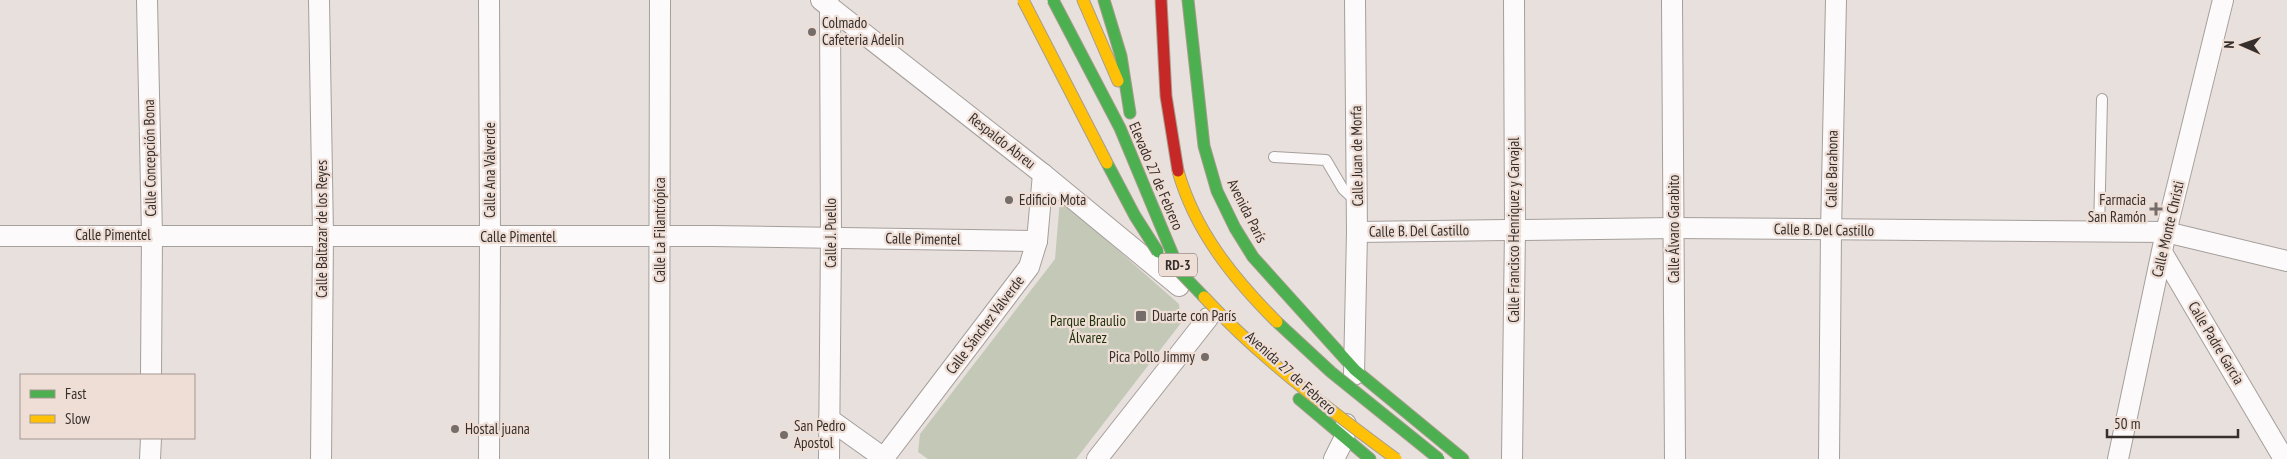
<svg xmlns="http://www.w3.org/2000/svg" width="2287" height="459" font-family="'PT Sans Narrow',sans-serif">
	<rect width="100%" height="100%" fill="#e8e0dc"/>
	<path fill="#c4c9b7" d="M1060,199L1179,304L1181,323L1076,459H928L918,452L920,434L1055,259Z"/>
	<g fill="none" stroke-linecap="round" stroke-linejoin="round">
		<defs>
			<g id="lane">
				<path d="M1274,157L1326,160L1343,189L1356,201"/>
				<path d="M2099,232L2102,99"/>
			</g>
			<g id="street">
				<path d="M147,0L152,235L151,375"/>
				<path d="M319,0L323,235L321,459"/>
				<path d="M489,0L490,237L489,459"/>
				<path d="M821,0L1043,174L1179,286"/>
				<path d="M1672,0L1675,459"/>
				<path d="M1357,232L1674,228L2166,232L2287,261"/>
				<path d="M0,236H712L1037,241"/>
				<path d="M2163,254L2284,459"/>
				<path d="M1354,375L1357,232L1355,0"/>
				<path d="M829,419L885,459"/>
				<path d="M150,459L151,438"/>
				<path d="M659,459L660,0"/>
				<path d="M829,459L831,238L830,6"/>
				<path d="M883,459L1029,267L1037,241L1043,174"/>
				<path d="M1097,459L1208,318"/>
				<path d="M1334,459L1344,439L1346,424"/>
				<path d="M1512,459L1515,229L1514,0"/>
				<path d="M1829,459L1831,231L1836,0"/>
				<path d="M2118,459L2166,232L2223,0"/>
			</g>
			<g id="fast">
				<path d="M1104,0L1121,56L1130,113"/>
				<path d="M1188,0L1204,146L1217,191L1235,228L1253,257L1355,370L1463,459"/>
				<path d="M1299,399L1370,459"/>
			</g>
			<path id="slow" d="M1083,0L1118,81"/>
		</defs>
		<use href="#lane" stroke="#a59f9c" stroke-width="12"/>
		<use href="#street" stroke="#a59f9c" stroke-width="22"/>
		<use href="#fast" stroke="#a79d8c" stroke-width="13"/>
		<use href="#slow" stroke="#a79d8c" stroke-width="13"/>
		<use href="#lane" stroke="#fcfafa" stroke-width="10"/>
		<use href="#street" stroke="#fcfafa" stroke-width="20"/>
		<use href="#fast" stroke="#4caf50" stroke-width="11"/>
		<use href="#slow" stroke="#ffc107" stroke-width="11"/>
		<defs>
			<g id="fast-bridge">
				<path d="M1053,0L1120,128L1180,272L1204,297"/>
				<path d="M1107,163L1135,216L1158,252"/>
				<path d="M1277,322L1331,372L1439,459"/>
			</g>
			<g id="slow-bridge">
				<path d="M1023,0L1107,163"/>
				<path d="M1178,171C1195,231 1233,278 1277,322"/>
				<path d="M1204,297C1261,359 1329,409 1396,459"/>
			</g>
			<path id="jam-bridge" d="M1161,0L1166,96L1178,171"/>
		</defs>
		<use href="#fast-bridge" stroke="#a79d8c" stroke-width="13" stroke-linecap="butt"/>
		<use href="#slow-bridge" stroke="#a79d8c" stroke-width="13" stroke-linecap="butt"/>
		<use href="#jam-bridge" stroke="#a79d8c" stroke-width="13" stroke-linecap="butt"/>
		<use href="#fast-bridge" stroke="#4caf50" stroke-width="11"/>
		<use href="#slow-bridge" stroke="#ffc107" stroke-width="11"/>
		<use href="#jam-bridge" stroke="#c62828" stroke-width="11"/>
	</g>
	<g fill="#746d6a" stroke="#eeded6" stroke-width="2">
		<circle cx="812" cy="32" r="5"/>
		<circle cx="1009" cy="200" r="5"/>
		<path d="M2153.5 201.5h5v5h5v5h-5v5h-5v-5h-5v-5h5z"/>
		<rect x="1135" y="310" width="12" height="12" rx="2.5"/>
		<circle cx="1205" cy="357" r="5"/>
		<circle cx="455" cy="429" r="5"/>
		<circle cx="784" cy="435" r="5"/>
	</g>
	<g text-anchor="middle" stroke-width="4.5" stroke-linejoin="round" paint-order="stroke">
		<rect fill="#eeded6" stroke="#6d645f" stroke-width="1" x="1159" y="253.5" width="38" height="23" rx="4"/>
		<g font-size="14" font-weight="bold" fill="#362f2c">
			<text x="1178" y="270">RD-3</text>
		</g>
		<g font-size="15" fill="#362f2c" stroke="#eeded6" text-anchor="start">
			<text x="822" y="28">Colmado<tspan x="822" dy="17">Cafeteria Adelin</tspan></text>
			<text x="1019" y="205">Edificio Mota</text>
			<text x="2146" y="205" text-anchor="end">Farmacia<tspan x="2146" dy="17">San Ramón</tspan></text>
			<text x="1152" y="321">Duarte con París</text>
			<text x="1195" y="362" text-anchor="end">Pica Pollo Jimmy</text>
			<text x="794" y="431">San Pedro<tspan x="794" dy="17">Apostol</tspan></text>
			<text x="465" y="434">Hostal juana</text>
		</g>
		<g font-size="15" fill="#362f2c" stroke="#eeded6">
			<text transform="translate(1002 141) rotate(38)" y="5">Respaldo Abreu</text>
			<text transform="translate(1357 156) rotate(-91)" y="5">Calle Juan de Morfa</text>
			<text transform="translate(150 158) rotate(-91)" y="5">Calle Concepción Bona</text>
			<text transform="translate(1832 169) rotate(-89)" y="5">Calle Barahona</text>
			<text transform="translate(490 170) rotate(-90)" y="5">Calle Ana Valverde</text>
			<text transform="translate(1156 176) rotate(67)" y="5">Elevado 27 de Febrero</text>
			<text transform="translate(1247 211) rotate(63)" y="5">Avenida París</text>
			<text transform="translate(322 229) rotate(-90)" y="5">Calle Baltazar de los Reyes</text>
			<text transform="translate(1674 229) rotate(-90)" y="5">Calle Álvaro Garabito</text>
			<text transform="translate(2168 229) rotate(-77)" y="5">Calle Monte Christi</text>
			<text transform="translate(660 230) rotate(-90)" y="5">Calle La Filantrópica</text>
			<text transform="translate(1514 230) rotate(-90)" y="5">Calle Francisco Henríquez y Carvajal</text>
			<text transform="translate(1824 230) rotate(1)" y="5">Calle B. Del Castillo</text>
			<text transform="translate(1419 231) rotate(-1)" y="5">Calle B. Del Castillo</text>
			<text transform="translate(831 233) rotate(-90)" y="5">Calle J. Puello</text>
			<text x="113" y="240">Calle Pimentel</text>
			<text x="518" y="242">Calle Pimentel</text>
			<text transform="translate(923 239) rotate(1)" y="5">Calle Pimentel</text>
			<text transform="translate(985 325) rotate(-53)" y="5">Calle Sánchez Valverde</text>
			<text transform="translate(2216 343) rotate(59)" y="5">Calle Padre Garcia</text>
			<text transform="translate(1291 373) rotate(42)" y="5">Avenida 27 de Febrero</text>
		</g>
		<g font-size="15" fill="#1d3107" stroke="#eeded6">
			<text x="1088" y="326">Parque Braulio<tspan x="1088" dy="17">Álvarez</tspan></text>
		</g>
	</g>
	<rect x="20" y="374" width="175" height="65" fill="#eeded6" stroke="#a49892"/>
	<rect x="30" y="390" width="25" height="8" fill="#4caf50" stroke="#a49892"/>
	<text x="65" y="399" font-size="15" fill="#362f2c">Fast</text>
	<rect x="30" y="415" width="25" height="8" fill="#ffc107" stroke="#a49892"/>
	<text x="65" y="424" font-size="15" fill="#362f2c">Slow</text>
	<g transform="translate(2242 45) rotate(272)" stroke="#eeded6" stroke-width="4" paint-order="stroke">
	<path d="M0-4L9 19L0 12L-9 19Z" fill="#362f2c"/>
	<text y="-8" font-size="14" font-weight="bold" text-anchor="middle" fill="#362f2c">N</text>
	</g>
	<path d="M2107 429v8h131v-8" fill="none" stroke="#362f2c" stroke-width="2.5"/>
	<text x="2114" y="429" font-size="15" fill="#362f2c" stroke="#eeded6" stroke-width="4" paint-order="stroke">50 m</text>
</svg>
